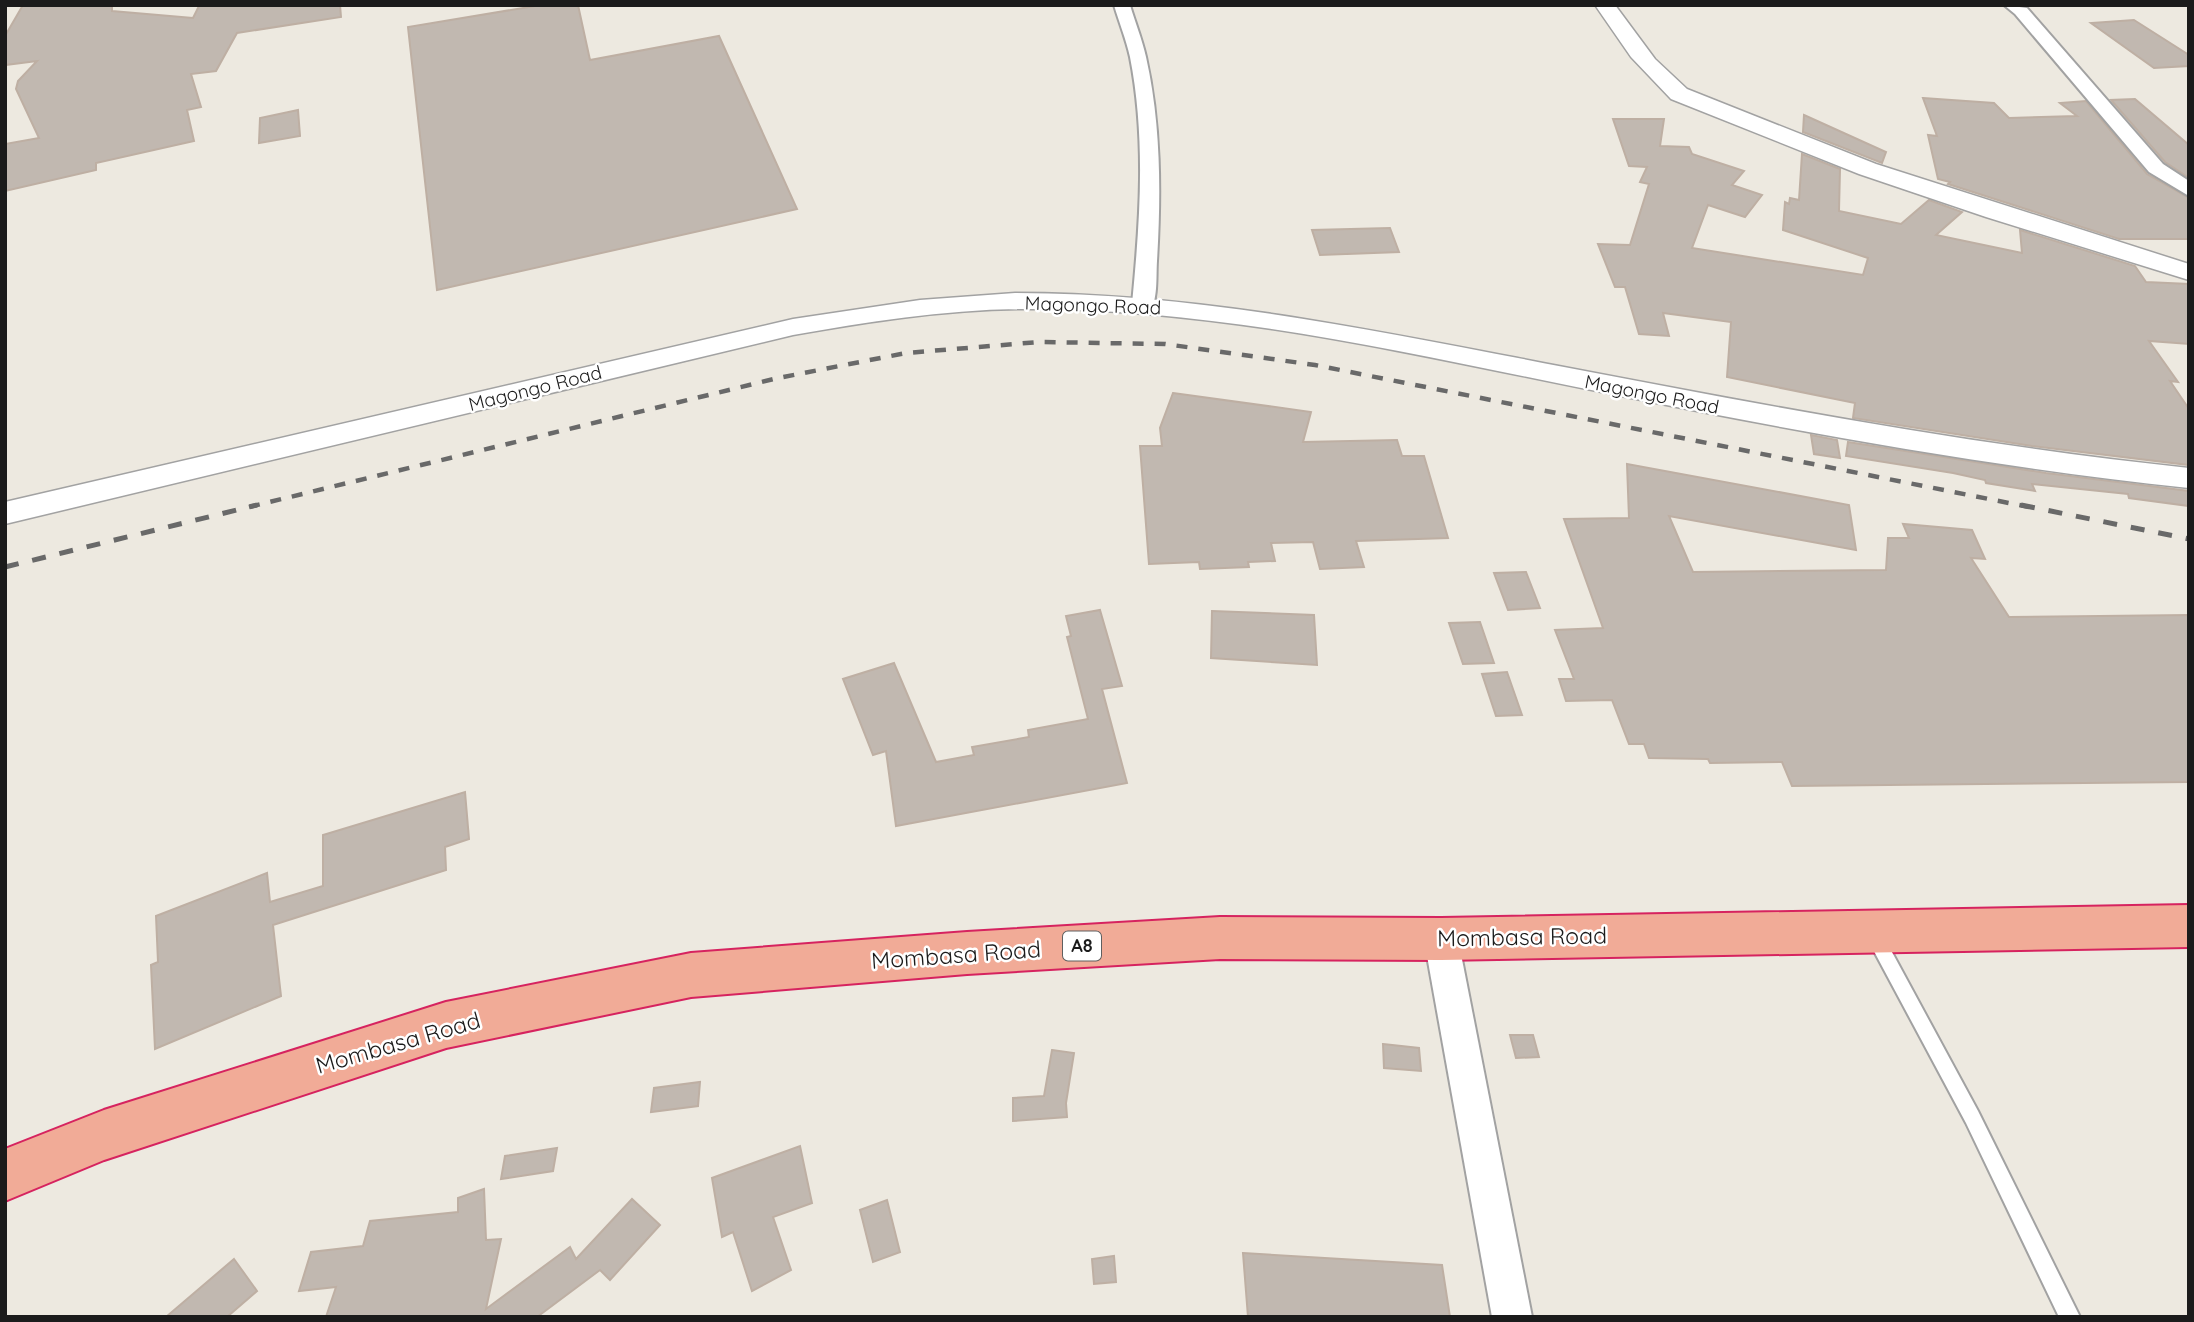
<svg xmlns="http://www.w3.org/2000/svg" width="2194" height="1322" font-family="Quicksand,sans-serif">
	<rect width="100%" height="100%" fill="#ede9e0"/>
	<g fill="#c1b8b0" stroke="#beafa3" stroke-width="2">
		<path d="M23,5H112V11L193,18L199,6L208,5H340L341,17L237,33L216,71L191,74L201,107L187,110L194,141L96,163V170L5,191V144L39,138L16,89L18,81L37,61L5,65V36Z"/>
		<path d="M541,5H578L590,60L719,36L797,209L437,290L408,27Z"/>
		<path d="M2134,20L2189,55V66L2154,68L2091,23Z"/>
		<path d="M1923,98L1994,103L2009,118L2077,116L2060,103L2086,101L2147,174L2189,198V239H2119L1948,184L1950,182L1938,179L1928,135L1937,136Z"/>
		<path d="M2135,99L2189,145V178L2165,162L2111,100Z"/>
		<path d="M298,110L300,136L259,143L260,118Z"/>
		<path d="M1804,115L1886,152L1882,163L1803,132Z"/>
		<path d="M1613,119H1664L1660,146L1689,147L1692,154L1744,171L1732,185L1762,195L1745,217L1708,205L1692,248L1863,275L1868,258L1783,230L1785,202L1789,204L1790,198L1799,200L1802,154L1840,169L1839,211L1901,224L1929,200L1962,212L1936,235L2022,253L2020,230L2135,266L2146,282L2189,284V344L2149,341L2178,382L2170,381L2189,409V465L2032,446L1853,418L1855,403L1727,377L1731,322L1663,313L1669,336L1639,334L1625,287H1615L1598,244L1630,245L1649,184L1640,182L1647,167L1629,166Z"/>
		<path d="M1390,228L1399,252L1320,255L1312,230Z"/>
		<path d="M1173,393L1311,412L1303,442L1397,440L1402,456H1424L1448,538L1356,541L1364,567L1320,569L1313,542L1271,543L1275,561L1248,562L1249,567L1200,569L1199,562L1149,564L1140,446H1162L1160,428Z"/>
		<path d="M1811,435L1837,440L1840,458L1814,454Z"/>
		<path d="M1848,442L2046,473L2189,491V506L2129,498L2128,494L2032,484L2035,491L1986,483L1985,480L1953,473L1846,456Z"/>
		<path d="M1627,464L1849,505L1856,550L1669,516L1693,572L1886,570L1888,538H1909L1903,524L1972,530L1985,559L1971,558L2009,617L2189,615V782L1792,786L1782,762L1710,763L1708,759L1649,758L1644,744H1629L1612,700L1566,701L1559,679H1574L1555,630L1603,628L1564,519L1629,518Z"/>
		<path d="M1526,572L1540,608L1508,610L1494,573Z"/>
		<path d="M1100,610L1122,686L1102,689L1127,783L896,826L886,751L873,755L843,679L894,663L936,762L974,755L972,747L1029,737L1028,730L1088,719L1067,637L1071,636L1066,616Z"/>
		<path d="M1212,611L1314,615L1317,665L1211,658Z"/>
		<path d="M1480,622L1494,663L1463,664L1449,623Z"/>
		<path d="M1507,672L1522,715L1496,716L1482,674Z"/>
		<path d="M465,792L469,839L445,847L446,870L273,925L281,996L155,1049L151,965L158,962L156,916L267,873L270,902L323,886V835Z"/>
		<path d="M1510,1035H1533L1539,1057L1516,1058Z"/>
		<path d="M1383,1044L1419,1048L1421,1071L1384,1068Z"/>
		<path d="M1052,1050L1074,1053L1066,1103L1067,1117L1013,1121V1098L1044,1096Z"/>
		<path d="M700,1082L698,1106L651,1112L654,1088Z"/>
		<path d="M800,1146L812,1203L773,1217L791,1270L752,1291L733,1232L722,1237L712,1178Z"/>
		<path d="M557,1148L553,1171L501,1179L505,1156Z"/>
		<path d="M484,1189L486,1240L501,1239L486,1309L570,1247L576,1259L632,1199L660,1225L610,1280L600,1270L537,1317H326L336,1287L299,1291L311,1252L363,1246L370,1221L458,1212V1198Z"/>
		<path d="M887,1200L900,1252L873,1262L860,1210Z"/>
		<path d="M1243,1253L1442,1265L1450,1317H1248Z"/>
		<path d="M1114,1256L1116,1282L1094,1284L1092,1259Z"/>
		<path d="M234,1259L257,1291L227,1317H166Z"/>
	</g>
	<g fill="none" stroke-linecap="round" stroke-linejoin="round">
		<defs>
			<path id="service" d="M1874,927L1880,930L1978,1111L2080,1317H2059L1966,1123L1868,940L1866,935L1868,930Z"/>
			<g id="minor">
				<path d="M1114,5H1130C1135,22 1142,39 1146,57C1161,124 1161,193 1157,261C1156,275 1158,297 1151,309H1135L1132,304C1140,222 1146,138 1130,57C1126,39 1119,22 1114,5Z"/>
				<path d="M2004,5L2027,8L2163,164L2189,181V196L2149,172L2015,14Z"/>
				<path d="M1441,924L1453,928L1458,939L1532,1317H1492L1424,939L1429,928Z"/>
			</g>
			<g id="tertiary">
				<path d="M1595,5H1615L1655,59L1687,89L1876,164L2189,264V280L1986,217L1859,174L1671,99L1631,57Z"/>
				<path d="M1015,293C1201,293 1383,332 1564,367C1772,407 1979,446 2189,468V488C1998,468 1810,434 1621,396C1423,357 1222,307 1018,309C943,310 867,322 793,335L5,524V502L793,319L920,300Z"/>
			</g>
			<path id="trunk" d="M2189,905V947L1441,960L1220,959L967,974L691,997L446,1048L104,1160L5,1201V1149L104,1110L446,1002L691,953L967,932L1220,917L1441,918Z"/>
		</defs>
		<use href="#service" stroke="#a2a2a2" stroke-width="4"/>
		<use href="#minor" stroke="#a2a2a2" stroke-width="4"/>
		<use href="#tertiary" stroke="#a2a2a2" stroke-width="3"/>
		<use href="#trunk" stroke="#d6235f" stroke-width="4"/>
		<use href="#service" fill="#fff" fill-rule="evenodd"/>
		<use href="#minor" fill="#fff" fill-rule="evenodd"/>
		<use href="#tertiary" fill="#fff" fill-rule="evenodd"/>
		<use href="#trunk" fill="#f1ab97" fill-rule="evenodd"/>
		<path stroke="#696969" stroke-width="4.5" stroke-dasharray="11 11" stroke-linecap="butt" d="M249,507L778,378L906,353L1039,342L1165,344L1315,365L2029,507"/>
		<g stroke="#696969" stroke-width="5" stroke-dasharray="14 14" stroke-linecap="butt">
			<path d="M2021,505L2189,539"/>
			<path d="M5,567L257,505"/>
		</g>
	</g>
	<g text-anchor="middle" stroke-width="5" stroke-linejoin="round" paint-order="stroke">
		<rect fill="#fff" stroke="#5f5f5f" stroke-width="2" x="1063" y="931.5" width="38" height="29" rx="5"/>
		<g font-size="18" font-weight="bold" fill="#1b1b1b">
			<text x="1082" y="952">A8</text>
		</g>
		<g font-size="19" fill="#1b1b1b" stroke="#fff">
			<text transform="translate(1093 305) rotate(2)" y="7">Magongo Road</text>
			<text transform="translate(535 388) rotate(-14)" y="7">Magongo Road</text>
			<text transform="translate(1652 394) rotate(11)" y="7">Magongo Road</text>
		</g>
		<g font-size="23" fill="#1b1b1b" stroke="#fff">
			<text transform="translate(1522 937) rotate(-1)" y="8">Mombasa Road</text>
			<text transform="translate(956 955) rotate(-4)" y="8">Mombasa Road</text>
			<text transform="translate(398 1043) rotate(-16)" y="8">Mombasa Road</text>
		</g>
	</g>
	<rect width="2194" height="1322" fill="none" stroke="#1b1b1b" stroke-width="14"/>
</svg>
